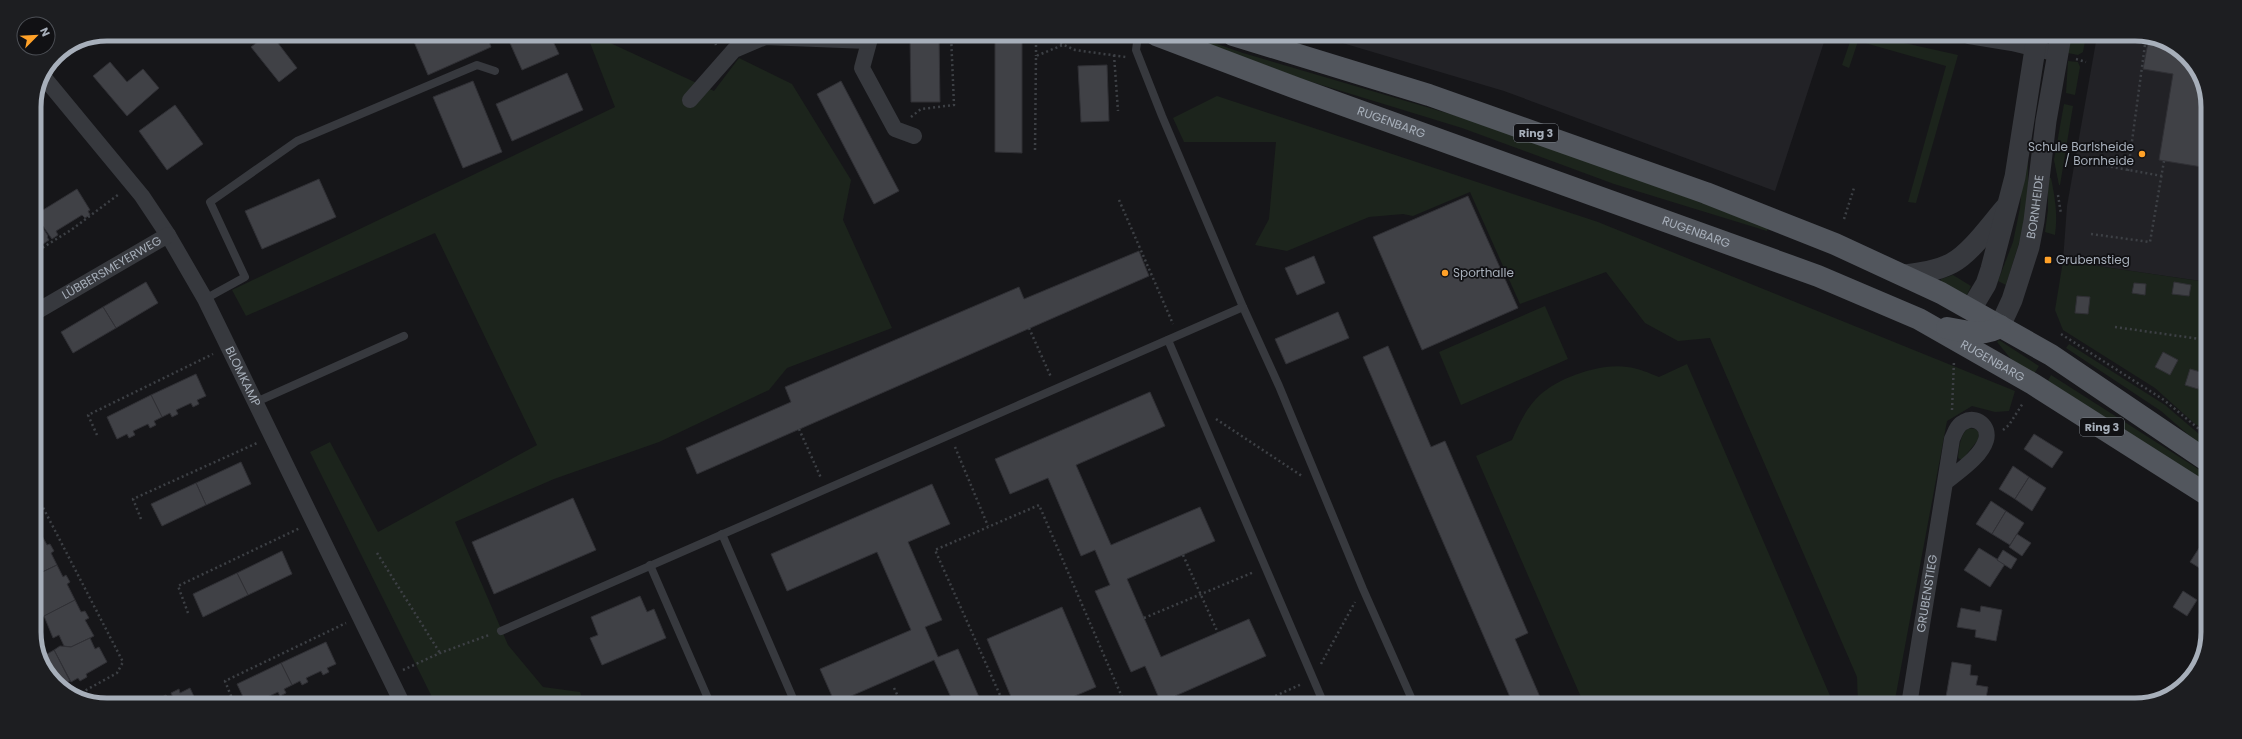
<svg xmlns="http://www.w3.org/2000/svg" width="2242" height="739" font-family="Poppins,sans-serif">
	<rect width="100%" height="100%" fill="#161619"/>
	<g fill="#222226">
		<path d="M1319,36H1826L1775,191L1504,91Z"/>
		<path d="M2097,36L2154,37L2193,62L2208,102L2207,282L2063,261L2067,206Z"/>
	</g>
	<g fill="#1c241c">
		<path d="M587,35H593L714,91L739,58L792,84L851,180L843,220L892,328L787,368L769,390L659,442L554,479L455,522L508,645L543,687L580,692L584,703H435L310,452L330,442L378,532L537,445L435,233L246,316L232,290L615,107Z"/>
		<path d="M1183,35H1191L1243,53L1525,136L1768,228L1767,231L1614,184L1462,128L1302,79Z"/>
		<path d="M1852,36H1873L1958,55L1916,203L1908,202L1946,66L1858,41L1849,68L1842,65Z"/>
		<path d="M2086,36L2083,52L2078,55L2068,53L2070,37Z"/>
		<path d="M2068,61L2078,62L2080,67L2075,95L2066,93Z"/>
		<path d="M1217,96L1598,222L2015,391L2009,411L1995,412L1972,406L1947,421L1894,705H1858L1857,677L1710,338L1678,341L1645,323L1606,272L1520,304L1470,192L1413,216L1403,214L1369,217L1287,251L1255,245L1269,219L1276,142H1184L1173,118Z"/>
		<path d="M2064,104L2073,106L2060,185H2059L2054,160Z"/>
		<path d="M2024,153L2028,154V209L2019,243L2006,285L1998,281L2013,242L2020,208Z"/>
		<path d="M2048,178H2051C2055,198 2058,215 2055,235L2045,232L2048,210Z"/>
		<path d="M2063,261L2207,282L2206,430L2195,424L2155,388L2063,330L2055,310Z"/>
		<path d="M1953,275L1971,286L1967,295L1941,282V279Z"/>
		<path d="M1545,306L1568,359L1461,405L1439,352Z"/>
		<path d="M1999,340L2039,366L2034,374L2011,359L1997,342Z"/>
		<path d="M2069,344L2165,405L2206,440V450L2161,411L2066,348Z"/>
		<path d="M1687,364L1834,705L1584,704L1476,456L1512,440C1519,424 1527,406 1541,394C1561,377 1601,363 1627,367C1638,368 1649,373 1659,377Z"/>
		<path d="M2051,375L2206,474V482L2048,381Z"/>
		<path d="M1968,428L1976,429L1979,433L1978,440L1962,460L1958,458C1959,448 1960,435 1968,428Z"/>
	</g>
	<g fill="#404146" stroke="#303035">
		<path d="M268,34H271L297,68L279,82L251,47Z"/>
		<path d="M419,34H486L491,47L428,75L412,37Z"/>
		<path d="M506,34L550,35L559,54L522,70Z"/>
		<path d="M634,35H662L663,40H634Z"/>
		<path d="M910,35H939L940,102H911Z"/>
		<path d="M995,35H1022V153L995,152Z"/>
		<path d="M2149,37H2154L2193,62L2208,102V168L2159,160L2173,74L2143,69Z"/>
		<path d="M110,62L127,82L143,69L159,88L127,116L93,76Z"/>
		<path d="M1107,65L1109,121L1081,122L1078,66Z"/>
		<path d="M567,73L583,110L512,141L496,104Z"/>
		<path d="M473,81L502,152L463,168L433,97Z"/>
		<path d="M841,81L899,191L874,204L817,94Z"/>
		<path d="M175,105L203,144L167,170L139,131Z"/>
		<path d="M319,179L336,217L262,249L245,211Z"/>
		<path d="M77,189L90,210L88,211L90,215L85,218L82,215L56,231L58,235L52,239L35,215Z"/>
		<path d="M1468,196L1518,308L1422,350L1373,237Z"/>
		<path d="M35,215L48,236L47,237L49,240L43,244L41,241L34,245Z"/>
		<path d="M1139,251L1149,276L697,474L686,448L791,402L785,387L1019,287L1024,299Z"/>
		<path d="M1314,256L1325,283L1297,295L1285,268Z"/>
		<path d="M146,282L158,303L116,328L103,307Z"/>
		<path d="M2174,282L2191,285L2189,296L2172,294Z"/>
		<path d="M2134,283L2146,284L2145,295L2132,293Z"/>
		<path d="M2077,296L2090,297L2088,314L2075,313Z"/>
		<path d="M103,307L116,328L73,353L61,332Z"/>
		<path d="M1338,312L1349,338L1286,364L1275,339Z"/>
		<path d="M1388,346L1431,447L1445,441L1528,633L1515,639L1543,704H1513L1363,357Z"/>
		<path d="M2163,352L2178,360L2170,375L2155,367Z"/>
		<path d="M2190,369L2204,373L2198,389L2185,385Z"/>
		<path d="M196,374L206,396L197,400L199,404L193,407L191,403L176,410L178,414L172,417L170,413L162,417L151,395Z"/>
		<path d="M1150,392L1165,426L1076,465L1111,545L1200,507L1215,541L1127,579L1161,657L1249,619L1266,656L1175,696L1178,704H1145L1159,698L1145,666L1131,672L1095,591L1110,585L1095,550L1081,556L1048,478L1010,494L995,459Z"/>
		<path d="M151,395L162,417L154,421L156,425L150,428L148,424L133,431L135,435L129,438L127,434L117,439L107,417Z"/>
		<path d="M2034,434L2063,452L2052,468L2024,449Z"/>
		<path d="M241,462L251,484L206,505L196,483Z"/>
		<path d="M2013,466L2029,477L2015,499L1999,489Z"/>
		<path d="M2029,477L2046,488L2032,511L2015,499Z"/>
		<path d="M196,483L206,505L162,526L151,504Z"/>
		<path d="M932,484L950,524L908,542L942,620L925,627L938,657L958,649L982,704H954L934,660L835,703L820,669L911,630L877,552L787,591L771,554Z"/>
		<path d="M573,498L596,550L494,594L472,542Z"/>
		<path d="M1991,501L2006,511L1992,534L1976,524Z"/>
		<path d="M2006,511L2024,523L2010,545L1992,534Z"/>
		<path d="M34,513L38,520L34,522L41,534L34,537Z"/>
		<path d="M41,534L47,545L50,544L54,551L51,553L57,565L34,576V537Z"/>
		<path d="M2017,534L2031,543L2022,556L2009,547Z"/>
		<path d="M2203,542L2206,543V572L2190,562Z"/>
		<path d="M1979,548L2005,564L1990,587L1964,570Z"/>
		<path d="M2003,550L2017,559L2011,569L1997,560Z"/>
		<path d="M282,551L292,574L248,595L237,573Z"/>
		<path d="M57,565L63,577L66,575L70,582L67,584L75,600L43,617L34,597V576Z"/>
		<path d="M237,573L248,595L203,617L193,594Z"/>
		<path d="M2183,591L2197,600L2187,616L2173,607Z"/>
		<path d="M640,596L647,612L654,609L666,638L602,665L590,638L598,635L591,617Z"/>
		<path d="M75,600L81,612L85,611L89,618L85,620L94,636L71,647L64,646L59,635L53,638L44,616Z"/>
		<path d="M1981,606L2002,610L1996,641L1975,637L1976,630L1957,627L1961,608L1980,612Z"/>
		<path d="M1062,607L1096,687L1056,704H1014L987,639Z"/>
		<path d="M90,638L95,649L99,647L107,662L86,674L87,677L80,681L78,678L71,682L54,650L60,646L71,647Z"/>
		<path d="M326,642L336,664L327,668L329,672L323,675L321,671L306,678L308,682L302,685L300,681L292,685L281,663Z"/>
		<path d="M54,650L70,681L62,685L49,677L42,657Z"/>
		<path d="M1952,662L1971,665L1970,675L1978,676L1976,685L1988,687L1985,704L1946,697Z"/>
		<path d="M281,663L292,685L284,689L286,693L280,696L278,692L263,699L265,703H246L237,684Z"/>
		<path d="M190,688L197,703H160L158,699L166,695L168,699L173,697L171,693L179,689L180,693Z"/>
	</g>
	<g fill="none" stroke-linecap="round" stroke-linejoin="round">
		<g stroke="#3d4045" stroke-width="2.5" stroke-dasharray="2 3" stroke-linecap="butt">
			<path d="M711,35L716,45"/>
			<path d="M1036,35V56"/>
			<path d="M1042,35L1075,50L1126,57"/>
			<path d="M1114,55L1118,111"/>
			<path d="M2076,59L2086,62"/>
			<path d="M911,117L921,109L954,105L951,35"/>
			<path d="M1035,150L1036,56L1063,45"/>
			<path d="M2101,165L2162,176"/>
			<path d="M2128,171L2146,37"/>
			<path d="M2058,195L2061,214"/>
			<path d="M1119,200L1173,324"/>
			<path d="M1844,219L1854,188"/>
			<path d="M2091,234L2150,242L2164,161"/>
			<path d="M34,253L71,230L119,194"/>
			<path d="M2115,327L2207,340"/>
			<path d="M1029,328L1051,377"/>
			<path d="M2061,334L2164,400L2199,429"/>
			<path d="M1952,410L1954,361"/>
			<path d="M1216,419L1302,476"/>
			<path d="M799,429L821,478"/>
			<path d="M2003,430L2009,425L2023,403"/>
			<path d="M97,435L88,415L213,354"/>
			<path d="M955,447L988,526"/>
			<path d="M34,490L123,662L117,673L77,695"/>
			<path d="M141,519L133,499L257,443"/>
			<path d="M377,553L440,653"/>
			<path d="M1183,555L1218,633"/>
			<path d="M188,613L178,586L300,528"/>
			<path d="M1144,618L1254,572"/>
			<path d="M1321,664L1355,602"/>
			<path d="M403,670L440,653L489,635"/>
			<path d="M894,688L901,703"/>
			<path d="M233,701L225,681L346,623"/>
			<path d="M1004,704L935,550L1039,505L1125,704"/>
			<path d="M1257,704L1302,684"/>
		</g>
		<g stroke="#37393e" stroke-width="8">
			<path d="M1138,35L1136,50L1162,116L1243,307L1279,386L1363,589L1414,704"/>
			<path d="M205,299L245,277L210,202L297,141L477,65L495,71"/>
			<path d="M1168,340L1324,704"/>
			<path d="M256,402L404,336"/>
			<path d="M722,534L795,703"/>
			<path d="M650,565L710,703"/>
			<path d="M501,631L1243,307"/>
		</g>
		<g stroke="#37393e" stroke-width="16">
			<path d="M871,35L862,68L895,129L914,136"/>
			<path d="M1969,36L2012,43L2058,54"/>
			<path id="s1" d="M42,75L142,196L168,235L205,299L402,703"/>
			<path d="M690,100L734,50L765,37L868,41"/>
			<path id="s2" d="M34,313L168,235"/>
			<path id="s3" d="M1909,705L1952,439C1955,433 1957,425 1964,422C1976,415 1990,426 1986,440C1981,457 1959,471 1946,482"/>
		</g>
		<g stroke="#37393e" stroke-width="21">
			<path d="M1903,275C1920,273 1937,271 1952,263C1971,253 1991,224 2006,207"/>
			<path d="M1971,309L1986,284L1991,269L2015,177L2037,36"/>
			<path id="s4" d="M2000,326L2012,300L2029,247L2034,221L2046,121L2061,36"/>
		</g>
		<g stroke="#52565d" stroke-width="22">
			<path id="s5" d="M1156,35L1296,88L1818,276L1919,319L2033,384L2206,494"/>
			<path d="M1233,35L1429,95L1706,193L1835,244L1941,293L2051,355L2206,460"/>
			<path d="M1947,328C1963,331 1985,338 2000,326"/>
		</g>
	</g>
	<g fill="#ffa128" stroke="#111114" stroke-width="1.5">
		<circle cx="2142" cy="154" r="4"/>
		<rect x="2044" y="256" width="8" height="8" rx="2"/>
		<circle cx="1445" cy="273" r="4"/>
	</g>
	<g text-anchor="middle" stroke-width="3.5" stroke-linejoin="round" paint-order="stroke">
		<g fill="#111114" stroke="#7a8088" stroke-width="1">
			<rect x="1514" y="124" width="44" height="18" rx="3"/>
			<rect x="2080" y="418" width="44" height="18" rx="3"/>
		</g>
		<g font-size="11" font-weight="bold" fill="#a7afba">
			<text x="1536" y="137">Ring 3</text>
			<text x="2102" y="431">Ring 3</text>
		</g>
		<g font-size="12" fill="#a7afba" stroke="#111114">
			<text dy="4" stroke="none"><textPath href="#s5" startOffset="251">RUGENBARG</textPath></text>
			<text dy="4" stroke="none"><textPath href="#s4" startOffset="125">BORNHEIDE</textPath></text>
			<text dy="4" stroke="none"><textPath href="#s5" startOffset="575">RUGENBARG</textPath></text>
			<text dy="4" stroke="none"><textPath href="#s2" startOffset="90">LÜBBERSMEYERWEG</textPath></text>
			<text dy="4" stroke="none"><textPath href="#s5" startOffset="899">RUGENBARG</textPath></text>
			<text dy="4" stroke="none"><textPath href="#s1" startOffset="364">BLOMKAMP</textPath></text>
			<text dy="4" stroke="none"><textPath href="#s3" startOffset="113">GRUBENSTIEG</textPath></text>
		</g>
		<g font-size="12" fill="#a7afba" stroke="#111114" text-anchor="start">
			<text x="2134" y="151" text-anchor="end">Schule Barlsheide<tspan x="2134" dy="14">/ Bornheide</tspan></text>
			<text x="2056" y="264">Grubenstieg</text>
			<text x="1453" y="277">Sporthalle</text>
		</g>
	</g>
	<path d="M0 0H2242V739H0ZM107 41H2135A66 66 0 0 1 2201 107V632A66 66 0 0 1 2135 698H107A66 66 0 0 1 41 632V107A66 66 0 0 1 107 41Z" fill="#1d1e21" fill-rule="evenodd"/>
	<path fill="none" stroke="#a7afba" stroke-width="5" d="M107 41H2135A66 66 0 0 1 2201 107V632A66 66 0 0 1 2135 698H107A66 66 0 0 1 41 632V107A66 66 0 0 1 107 41Z"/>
	<g transform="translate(36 36) rotate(66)"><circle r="19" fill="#111114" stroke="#4d5056"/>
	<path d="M0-3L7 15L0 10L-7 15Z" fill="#ffa128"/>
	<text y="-6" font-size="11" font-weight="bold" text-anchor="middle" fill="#a7afba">N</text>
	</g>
</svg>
